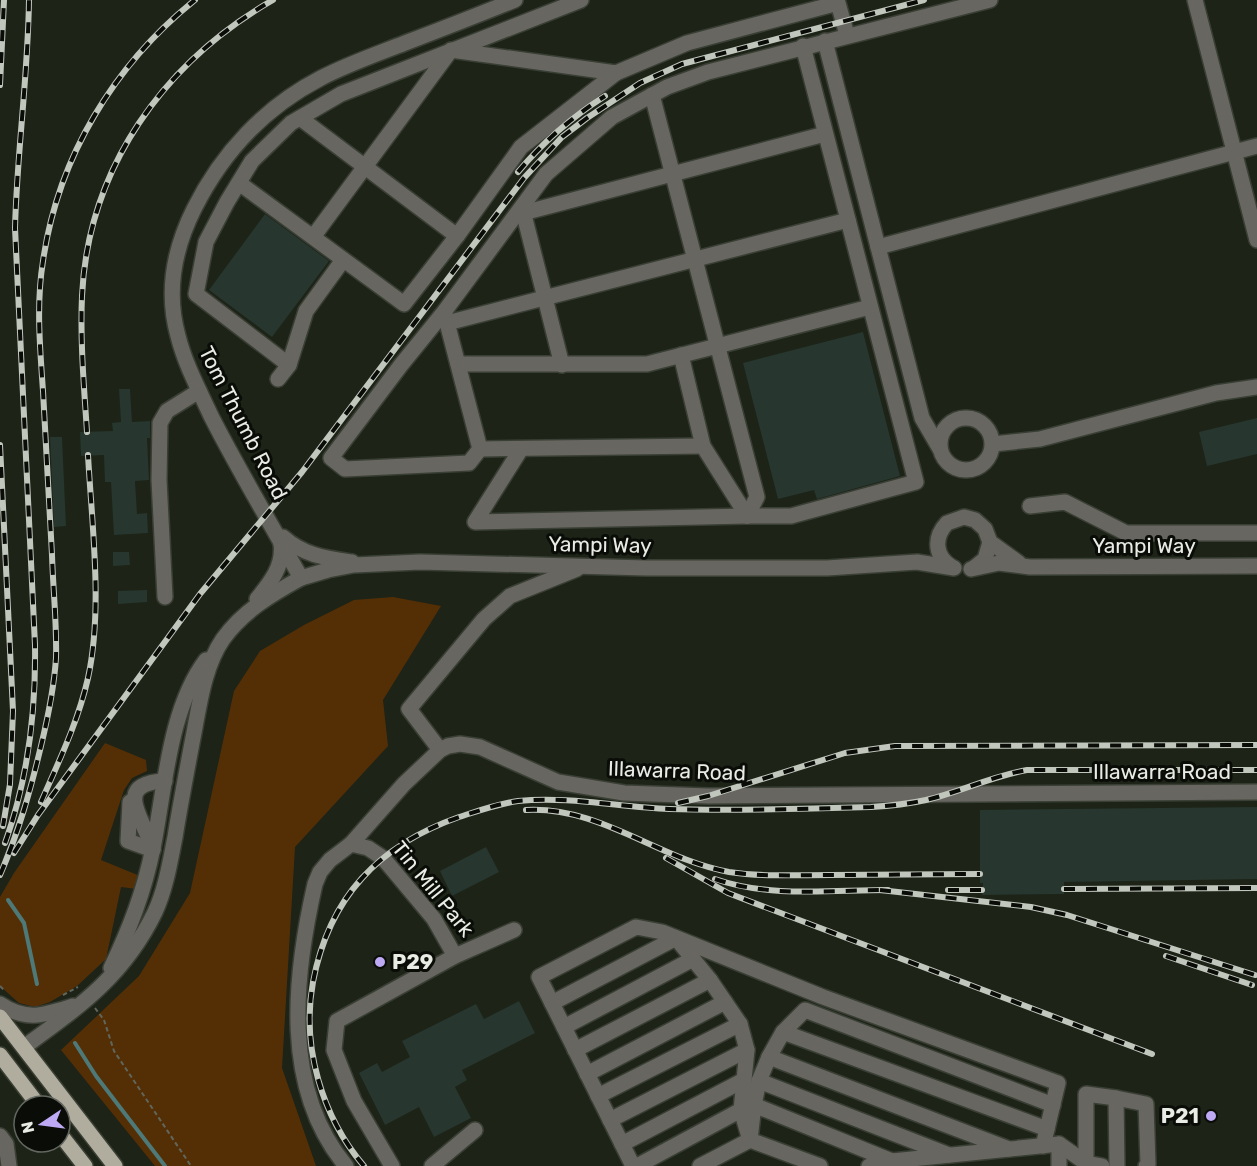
<svg xmlns="http://www.w3.org/2000/svg" width="1257" height="1166" font-family="Rubik,sans-serif">
	<rect width="100%" height="100%" fill="#1d2317"/>
	<g fill="#542f06">
		<path d="M393,597L441,606L383,700L388,746L295,847L282,1068L316,1166H155L61,1050L139,976L190,893L234,691L260,651L304,625L354,600Z"/>
		<path d="M105,743L146,760L147,771L132,778L124,790L101,860L140,876L137,889L121,887L106,959L77,986L50,1002L35,1007L19,1003L0,986V897L14,873Z"/>
	</g>
	<g fill="none" stroke-linecap="round" stroke-linejoin="round">
		<g stroke="#4d7978" stroke-width="4">
			<path d="M8,900L24,923L37,984"/>
			<path d="M75,1043L96,1076L165,1166"/>
		</g>
	</g>
	<g fill="#27362e">
		<path d="M265,214L329,261L272,337L209,290Z"/>
		<path d="M863,332L900,476L817,499L814,490L778,499L743,363Z"/>
		<path d="M119,389H130L132,422L150,421V438H147L149,480L135,481L137,514L147,513L148,533L114,535L111,482H105L104,455L81,456L80,432L113,431L112,423L121,422Z"/>
		<path d="M1257,418V454L1207,466L1199,432Z"/>
		<path d="M50,437H62L66,526L54,527Z"/>
		<path d="M113,552H129L130,565L113,566Z"/>
		<path d="M147,590V602L118,604V591Z"/>
		<path d="M1257,807V879L1064,882V894L982,895L983,883H980V810Z"/>
		<path d="M486,847L499,872L452,896L440,871Z"/>
		<path d="M519,1001L535,1033L462,1070L467,1080L455,1087L471,1118L434,1137L419,1107L385,1125L359,1073L377,1063L382,1072L410,1057L402,1041L476,1004L484,1019Z"/>
	</g>
	<g fill="none" stroke-linecap="round" stroke-linejoin="round">
		<defs>
			<g id="minor">
				<path d="M1195,0L1257,240"/>
				<path d="M825,41L922,418L940,449"/>
				<path d="M652,95L757,497L747,516"/>
				<path d="M300,118L457,236"/>
				<path d="M239,183L404,304L457,236L521,147L616,73L687,43L838,3L847,35"/>
				<path d="M522,207L562,365"/>
				<path d="M523,213L825,134"/>
				<path d="M313,237L451,50L616,73"/>
				<path d="M878,247L1257,146"/>
				<path d="M445,315L480,449"/>
				<path d="M447,323L848,220"/>
				<path d="M681,355L703,446L747,516"/>
				<path d="M458,364H647L870,307"/>
				<path d="M289,365L196,294L206,242L227,202L252,161L291,123L341,94L581,0"/>
				<path d="M278,379L289,365L306,311L343,260"/>
				<circle cx="966" cy="444" r="26"/>
				<path d="M993,444L1040,439L1216,393L1257,387"/>
				<path d="M480,449L469,463L345,469L331,458L401,365L444,312L546,174L612,117L667,87L708,72L990,0"/>
				<path d="M480,449L703,446"/>
				<path d="M521,449L475,522L747,516H791L916,482L803,46"/>
				<path d="M1030,506L1065,502L1126,533H1257"/>
				<path d="M283,537C303,555 325,558 352,562"/>
				<path d="M952,567C935,557 933,538 947,523L964,517L975,520L985,529L990,542L1019,563"/>
				<path d="M975,567L985,559L990,542"/>
				<path d="M971,569L999,563L1030,567L1257,566"/>
				<path d="M301,578L328,570L354,565L420,562L646,568H827L917,562L954,568"/>
				<path d="M165,597L159,480L160,423L167,411L199,391"/>
				<path d="M257,599C270,583 284,566 281,544"/>
				<path d="M440,750L409,709L484,619L510,596L577,569"/>
				<path d="M130,802L128,841L153,850"/>
				<path d="M351,844L368,848L383,858L434,919L455,956L514,930"/>
				<path d="M153,849C145,821 110,783 165,781"/>
				<path d="M111,968C130,928 144,892 153,848C165,789 169,709 206,660"/>
				<path d="M552,1003L676,938L710,980L740,1024L747,1050L741,1110L750,1140L700,1166"/>
				<path d="M0,1004C27,1022 44,1015 73,1006"/>
				<path d="M564,1027L693,959"/>
				<path d="M783,1032L805,1010L1053,1105"/>
				<path d="M24,1047C79,1007 124,976 155,912C166,888 170,862 175,837C180,806 186,775 192,743C199,709 203,668 223,639C243,611 272,594 301,578C271,524 239,471 211,416C199,390 185,364 178,336C166,293 174,249 194,209C222,153 265,107 321,78C348,64 377,54 405,43C442,29 478,15 515,0"/>
				<path d="M575,1050L710,980"/>
				<path d="M769,1057L783,1032L1047,1129"/>
				<path d="M587,1074L725,1002"/>
				<path d="M759,1081L769,1057L1009,1149"/>
				<path d="M598,1096L740,1024"/>
				<path d="M754,1105L759,1081L949,1155"/>
				<path d="M610,1120L747,1050"/>
				<path d="M0,1136L6,1144L9,1166"/>
				<path d="M622,1144L744,1080"/>
				<path d="M1059,1144V1166"/>
				<path d="M346,1166C281,1088 294,976 315,884L320,872L330,860L351,844L404,784L440,750L448,746L460,744L480,747L558,782L624,793L708,796L1257,792"/>
				<path d="M392,1166L354,1101L334,1050L337,1021L455,956"/>
				<path d="M432,1166L475,1130"/>
				<path d="M633,1166L539,977L636,927L662,932L823,997L1058,1083L1043,1146"/>
				<path d="M637,1166L741,1110"/>
				<path d="M820,1166L750,1140L754,1105L892,1161"/>
				<path d="M869,1166L892,1161L1059,1144L1086,1163"/>
				<path d="M1102,1166L1086,1163V1094L1116,1098"/>
				<path d="M1117,1166L1116,1098L1146,1104L1148,1164L1146,1166"/>
			</g>
			<g id="major">
				<path d="M0,1017L115,1166"/>
				<path d="M0,1055L39,1106"/>
				<path d="M60,1134L85,1166"/>
			</g>
		</defs>
		<use href="#minor" stroke="#393f34" stroke-width="18"/>
		<use href="#major" stroke="#393f34" stroke-width="18"/>
		<g stroke="#61665b" stroke-width="2" stroke-dasharray="4.5 3" stroke-linecap="butt">
			<path d="M0,986L5,991"/>
			<path d="M63,995L78,987"/>
			<path d="M95,1008L104,1020L114,1051L191,1166"/>
		</g>
		<use href="#minor" stroke="#686660" stroke-width="15"/>
		<use href="#major" stroke="#b0ac9e" stroke-width="15"/>
		<defs>
			<g id="rail">
				<path d="M0,85L4,0"/>
				<path d="M518,172C543,142 572,117 605,96"/>
				<path d="M87,432C84,387 80,341 82,296C88,168 164,62 273,0"/>
				<path d="M0,445L13,711L10,784L3,826"/>
				<path d="M41,802C59,761 78,722 88,678C103,609 92,527 88,455"/>
				<path d="M678,803L708,796L845,753L895,746L1257,745"/>
				<path d="M526,810C600,806 658,859 729,872C762,877 796,875 830,875C880,875 930,874 980,874"/>
				<path d="M5,843C28,779 36,712 35,645L15,228C17,152 28,76 29,0"/>
				<path d="M14,853L38,815L200,594L302,472L524,178L562,137L587,118L640,83L682,64L924,0"/>
				<path d="M666,858L728,893L1152,1054"/>
				<path d="M0,875C19,831 30,792 41,746C48,717 54,688 56,658C57,624 53,589 52,555C49,501 46,446 43,391C40,348 36,304 43,261C58,157 114,65 195,0"/>
				<path d="M715,879C770,898 831,890 888,890"/>
				<path d="M1064,889L1257,888"/>
				<path d="M880,890L1031,907L1067,915L1255,975"/>
				<path d="M948,890H982"/>
				<path d="M1166,956L1252,985"/>
				<path d="M364,1166C322,1117 301,1046 313,982C329,897 379,845 459,817C478,811 497,804 518,801C568,796 619,807 669,809C736,811 804,809 871,807C889,806 908,804 926,800C960,792 992,776 1027,770H1257"/>
			</g>
		</defs>
		<use href="#rail" stroke="#c2c7be" stroke-width="6"/>
		<use href="#rail" stroke="#090c07" stroke-width="4" stroke-dasharray="11" stroke-linecap="butt"/>
	</g>
	<g fill="#bea9f5" stroke="#090c07" stroke-width="2">
		<circle cx="380" cy="962" r="6"/>
		<circle cx="1211" cy="1116" r="6"/>
	</g>
	<g text-anchor="middle" stroke-width="6" stroke-linejoin="round" paint-order="stroke">
		<g font-size="21" fill="#e8ece4" stroke="#090c07">
			<text transform="translate(243 423) rotate(63)" y="7">Tom Thumb Road</text>
			<text transform="translate(600 545) rotate(1)" y="7">Yampi Way</text>
			<text x="1144" y="553">Yampi Way</text>
			<text transform="translate(677 771) rotate(2)" y="7">Illawarra Road</text>
			<text x="1162" y="779">Illawarra Road</text>
			<text transform="translate(433 889) rotate(51)" y="7">Tin Mill Park</text>
		</g>
		<g font-size="21" font-weight="bold" fill="#e8ece4" stroke="#090c07" text-anchor="start">
			<text x="392" y="969">P29</text>
			<text x="1199" y="1123" text-anchor="end">P21</text>
		</g>
	</g>
	<g transform="translate(42 1124) rotate(257)"><circle r="28" fill="#090c07" stroke="#62665f" stroke-width="1.5"/>
	<path d="M0-4.5L10 22L0 15L-10 22Z" fill="#bea9f5"/>
	<text y="-9" font-size="16" font-weight="bold" text-anchor="middle" fill="#e8ece4">N</text>
	</g>
</svg>
